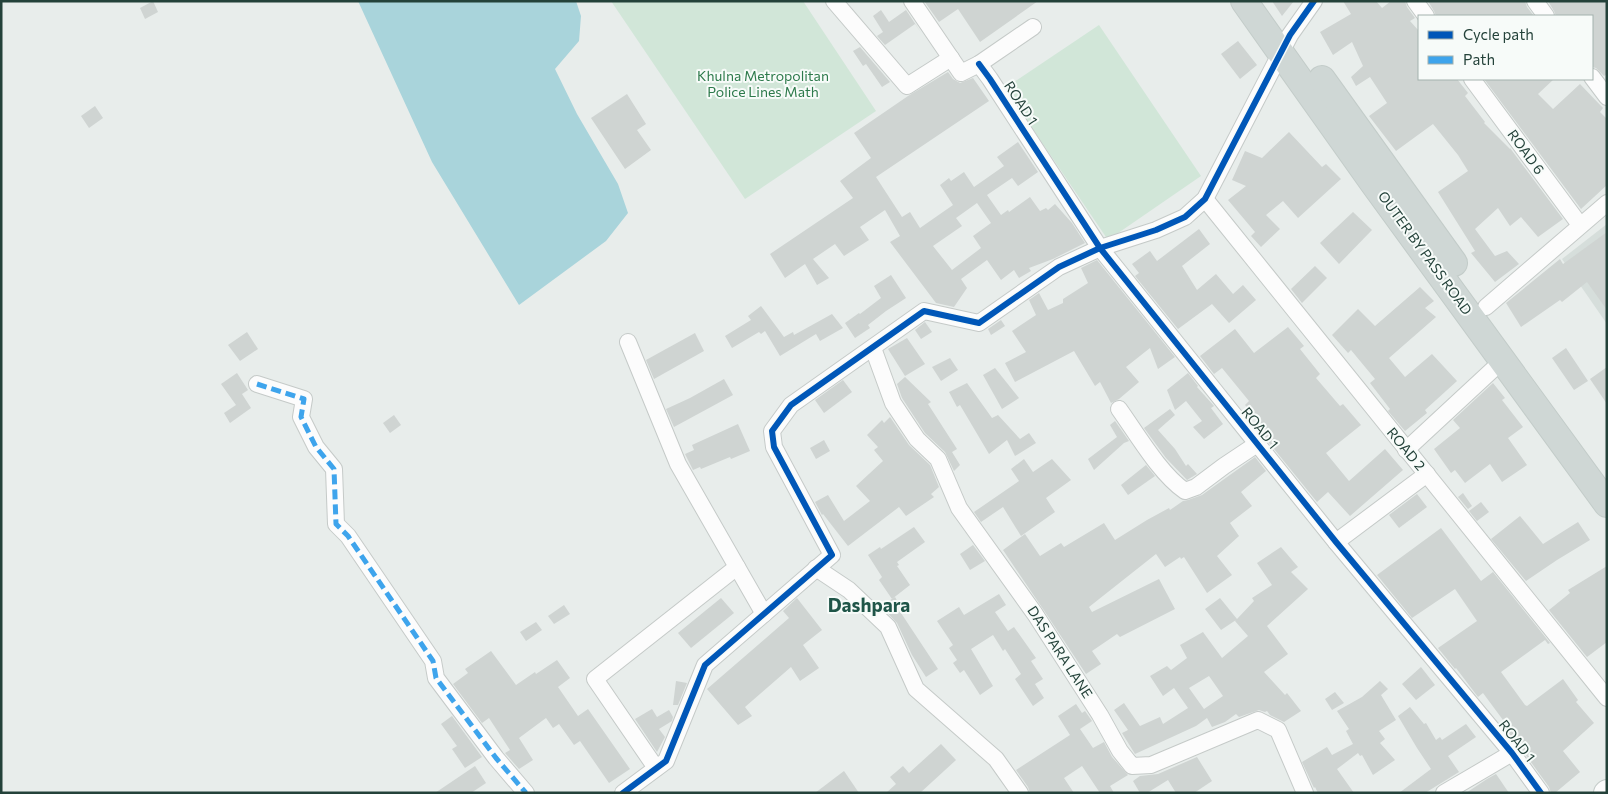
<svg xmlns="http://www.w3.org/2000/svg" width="1608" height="794" font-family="Commissioner,sans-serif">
	<rect width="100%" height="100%" fill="#e8edeb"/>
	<path fill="#d6dedb" d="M1607,224V324L1562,259Z"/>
	<g fill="#d1e6d8">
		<path d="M611,1H803L876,111L745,199Z"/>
		<path d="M1099,25L1201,176L1108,240L1005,88Z"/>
	</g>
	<path fill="#a9d4db" d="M358,1H576L581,16L579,41L555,69L577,114L618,184L628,213L606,241L519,305L432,162Z"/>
	<g fill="#cfd4d2" fill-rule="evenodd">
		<path d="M153,1L158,12L145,19L140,8Z"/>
		<path d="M924,1H1038L980,42L958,9L939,22Z"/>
		<path d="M1272,1H1294L1282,16Z"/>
		<path d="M1343,1H1376L1382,8L1391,1H1405L1407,7L1415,18L1410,21L1419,31V79H1457L1468,93L1465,96L1485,122L1484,123L1510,149V148L1563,219L1538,237L1521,217L1510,226L1498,208L1475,229L1495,256L1507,251L1519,264L1495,282L1471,253L1475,251L1438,192L1468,171L1458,155L1433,124L1396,151L1369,116L1387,103L1370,77L1356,86L1351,77L1363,66L1352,42L1333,55L1320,32L1351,14Z"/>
		<path d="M1428,1H1525L1527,7L1534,16H1436L1434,11Z"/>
		<path d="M1548,1H1607V74L1604,76L1596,68L1592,67V16H1556L1554,11Z"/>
		<path d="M881,10L889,22L906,10L922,34L915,24L885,45L877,36L883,32L873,16Z"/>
		<path d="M1238,41L1257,65L1240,79L1221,54Z"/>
		<path d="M860,47L890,82L882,87L866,64L863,66L853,51Z"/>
		<path d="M948,72L953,79L960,83L973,78L989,101L876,177L902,217L910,212L920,228L953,205L940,185L949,178L951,181L964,172L974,187L1004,166L997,157L1018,142L1038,172L1018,186L1012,178L987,195L1001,215L1008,210L1009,212L1030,197L1040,211L1046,208L1048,210L1055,204L1072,223L1085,243L1053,259L1029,268L1031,271L1019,278L1014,270L1001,280L987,260L961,279L967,288L954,307L936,303L890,242L900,236L885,210L860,227L869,240L844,256L835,244L813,259L829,278L817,285L805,264L785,278L770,254L853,198L840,181L871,158L854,133L908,96ZM977,203L991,223L973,236L981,248L952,270L933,246L962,226L956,218Z"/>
		<path d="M1484,79H1554L1538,94L1553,109L1580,84L1603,108L1600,112L1607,119V185L1581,209Z"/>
		<path d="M627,94L646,124L637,130L651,150L625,169L591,118Z"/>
		<path d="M95,106L103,118L89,128L81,116Z"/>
		<path d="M1289,132L1322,167L1326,164L1341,179L1298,218L1283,201L1266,215L1280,229L1261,247L1251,236L1255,232L1228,200L1246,186L1232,180L1245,151L1262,158Z"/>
		<path d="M1353,212L1372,230L1339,264L1320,243Z"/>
		<path d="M1199,229L1210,244L1182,266L1197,290L1216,274L1233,294L1243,285L1256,300L1229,323L1212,304L1178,329L1135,276L1139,273L1132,264L1150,251L1157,261Z"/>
		<path d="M1607,232V310L1587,282L1562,302L1560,300L1521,327L1506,303L1560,259L1563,264Z"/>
		<path d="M1097,260L1175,357L1158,369L1150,348L1126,367L1139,382L1119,399L1111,403L1100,382L1095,386L1074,351L1015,382L1005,363L1026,352L1012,331L1036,315L1029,300L1039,293L1048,310L1063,303V299L1088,283L1081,268Z"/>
		<path d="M1315,266L1327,278L1302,303L1291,289Z"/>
		<path d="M891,275L906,298L886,311L868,325L870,328L855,338L845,323L859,313L860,314L881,298L874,286Z"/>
		<path d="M1420,287L1434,301L1425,308L1436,317L1389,358L1405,377L1432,354L1457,381L1425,410L1427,413L1405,431L1388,411L1390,409L1370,383L1375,379L1351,350L1348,353L1332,335L1358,309L1375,326Z"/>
		<path d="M761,306L784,337L793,332L794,335L832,314L843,328L820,341L816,334L780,356L765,331L761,334L759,332L732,348L725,336L751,320L748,316Z"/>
		<path d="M1001,320L1005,326L991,335L988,329Z"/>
		<path d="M925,322L932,332L921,339L915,330Z"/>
		<path d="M1288,327L1304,346L1300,349L1320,374L1316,378L1340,406L1343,404L1361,425L1326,453L1349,481L1385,449L1403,470L1350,516L1328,492L1317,502L1261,433L1265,429L1245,405L1249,401L1222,368L1214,374L1200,356L1235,329L1254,353Z"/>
		<path d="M247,332L258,349L240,361L228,345Z"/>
		<path d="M695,333L704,351L654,379L646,360Z"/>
		<path d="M907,338L925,364L905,376L888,349Z"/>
		<path d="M1566,348L1588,381L1574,390L1552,358Z"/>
		<path d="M950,358L958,370L941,381L932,367Z"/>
		<path d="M1607,367V404L1590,379Z"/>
		<path d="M995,368L1019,398L1002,409L983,375Z"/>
		<path d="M237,373L248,390L242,394L251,408L230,423L224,413L236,405L221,384Z"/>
		<path d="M1188,373L1198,386L1197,387L1214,406L1211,408L1223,424L1204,439L1193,427L1202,421L1186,401L1175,410L1167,390Z"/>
		<path d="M905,377L931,402L928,404L957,449L952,452L960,465L954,471L945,452L925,433L902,398L897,384Z"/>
		<path d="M724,379L733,395L674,427L666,409L690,398Z"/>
		<path d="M843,380L852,392L824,413L815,400Z"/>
		<path d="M967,383L992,418L998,415L1020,439L1029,433L1036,443L1015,456L1007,440L989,454L960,405L957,407L949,392Z"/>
		<path d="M1493,383L1505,398L1502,400L1523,427L1508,438L1527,465L1502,482L1490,464L1465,483L1455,470L1451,473L1434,449L1460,428L1453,420Z"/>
		<path d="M1170,409L1175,415L1158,430L1175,449L1186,466L1188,464L1197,474L1187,480L1166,458L1144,428Z"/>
		<path d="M394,415L401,425L390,433L383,423Z"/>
		<path d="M890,417L909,445L930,465L939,487L931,494L934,497L906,516L899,507L848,546L823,514L822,515L815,502L828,495L844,521L870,501L856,486L883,461L874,450L878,447L867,435L882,420L884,423Z"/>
		<path d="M1115,421L1129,441L1124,443L1094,470L1088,459L1117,437L1110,425Z"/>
		<path d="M738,424L750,451L731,459L730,457L701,469L700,467L693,470L685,454L694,450L692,445Z"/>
		<path d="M824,440L830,451L816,459L810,448Z"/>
		<path d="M1255,457L1266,471L1241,492L1252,506L1230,523L1239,536L1217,556L1232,575L1207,593L1184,557L1181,559L1180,557L1165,567L1156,554L1089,607L1092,612L1159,579L1175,609L1120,637L1117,634L1092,651L1101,664L1086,674L1043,609L1003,550L1025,534L1040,556L1061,543L1064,547L1104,523L1115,540L1147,520L1169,508L1170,510L1183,501L1188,500L1202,495Z"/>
		<path d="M1024,459L1033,472L1052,459L1071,480L1046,498L1055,512L1021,536L1003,507L981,522L974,512L1019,481L1011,469Z"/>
		<path d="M1146,465L1155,476L1128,495L1121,485Z"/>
		<path d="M1463,493L1472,506L1468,509L1458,497Z"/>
		<path d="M1417,494L1427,507L1399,528L1389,515Z"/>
		<path d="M1481,502L1489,512L1477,521L1469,511Z"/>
		<path d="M1520,516L1543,544L1578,522L1590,540L1557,560L1526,581L1491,539Z"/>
		<path d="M914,527L925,542L897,562L899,565L897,566L910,585L892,599L879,580L882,577L868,555L880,547L881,549Z"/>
		<path d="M1441,528L1481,581L1493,572L1550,643L1548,644L1545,640L1501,672L1525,705L1527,706L1563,679L1578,700L1576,702L1594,723L1563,751L1580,772L1555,793H1551L1549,787L1520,747L1500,723L1503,720L1483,693L1478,697L1456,668L1455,669L1438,648L1477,621L1455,589L1412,618L1377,575Z"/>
		<path d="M973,545L985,561L970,570L960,554Z"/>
		<path d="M1281,547L1298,567L1291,572L1308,589L1267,626L1288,654L1264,672L1285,695L1287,693L1301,711L1284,722L1270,715L1267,711L1265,712L1259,710L1239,717L1236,714L1225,722L1212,727L1207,718L1196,726L1135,754L1122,733L1128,730L1114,710L1124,703L1140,726L1160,717L1163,724L1188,708L1174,688L1163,696L1150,676L1167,666L1171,670L1187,658L1180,645L1203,632L1222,658L1248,636L1235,621L1236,620L1221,630L1205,609L1220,598L1237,619L1254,601L1252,598L1272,585L1257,563ZM1209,676L1223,696L1204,709L1189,688Z"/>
		<path d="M1607,566V642L1587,657L1549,610L1570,593L1568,590Z"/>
		<path d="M999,594L1006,605L995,612L1008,631L1014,627L1036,658L1031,661L1043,679L1035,684L1044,698L1033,706L1015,679L1021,674L1005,649L1003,651L993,635L971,649L993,686L980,695L964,670L960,673L953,663L957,660L949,648L953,645L937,621L959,607L964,615Z"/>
		<path d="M895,597L903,611L901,613L938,669L926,677L912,655L897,623L881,606Z"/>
		<path d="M721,598L734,613L691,648L678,633Z"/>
		<path d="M797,598L822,630L803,645L819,668L800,681L791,667L745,707L752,716L738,725L707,689L789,618L783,611Z"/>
		<path d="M564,605L570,614L554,624L548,616Z"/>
		<path d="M536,622L542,630L526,641L520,632Z"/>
		<path d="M491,651L516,685L535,672L536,674L557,660L570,678L558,687L578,716L588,709L630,769L609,783L580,741L574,745L559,724L553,728L546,718L519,738L533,760L519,769L505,753L510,750L489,718L482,723L453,684L468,673L465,669Z"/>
		<path d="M1421,667L1435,685L1416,700L1402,684Z"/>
		<path d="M676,681L687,683L678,705H673Z"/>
		<path d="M1380,681L1388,689L1381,695L1396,720L1379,731L1385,739L1380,743L1395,760L1373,775L1362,755L1360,756L1358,753L1337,769L1354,793H1318L1315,787L1314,788L1302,762L1327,747L1332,755L1353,744L1346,731L1349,729L1337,711L1362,697Z"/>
		<path d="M1335,692L1344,703L1332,710L1325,699Z"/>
		<path d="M1076,704L1082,713L1085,711L1092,721L1080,729L1093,748L1104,742L1112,757L1128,775L1110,786L1114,793H1100L1082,766L1064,778L1074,793H1030L1028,787L1016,770L1070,735L1058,716Z"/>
		<path d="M1410,707L1424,724L1426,723L1436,740L1440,737L1442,740L1466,724L1476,737L1448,756L1459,772L1425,793H1399L1431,769L1417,748L1398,716Z"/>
		<path d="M652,709L657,717L669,710L673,717L672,721L659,729L665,737L657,752L635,719Z"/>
		<path d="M452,716L482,757L465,768L452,749L457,746L441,724Z"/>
		<path d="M941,744L956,760L920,793H886L896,784L890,777L903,766L909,773Z"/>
		<path d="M1197,757L1212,781L1194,793H1176L1168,780L1147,793H1140L1133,781L1140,776L1158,774Z"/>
		<path d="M475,766L486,783L471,793H435Z"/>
		<path d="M844,771L859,793H815Z"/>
		<path d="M1496,774L1509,793H1466L1487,779Z"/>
	</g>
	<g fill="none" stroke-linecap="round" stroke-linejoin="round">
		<defs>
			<g id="minor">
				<path d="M834,1L907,86L951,58"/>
				<path d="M912,1L961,73L979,64L1033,27"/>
				<path d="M1415,1L1426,16"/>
				<path d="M1535,1L1546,16"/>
				<path d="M979,64L990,79L1100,248L1336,542L1512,753L1541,793"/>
				<path d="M1592,77L1607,97"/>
				<path d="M1472,79L1580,225"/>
				<path d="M1205,199L1607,698"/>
				<path d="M1486,307L1607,203"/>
				<path d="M628,342L678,464L764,614"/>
				<path d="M873,348L893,403L917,439L938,459L959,508L1035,614L1100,715L1120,751L1132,766L1151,765L1258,720L1278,730L1305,793"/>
				<path d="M257,384L304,399L301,417L316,447L334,469L336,524L348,536L433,661L436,678L496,758L526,793"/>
				<path d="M1119,409C1137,434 1160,474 1185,491L1196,487L1224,466L1257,444"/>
				<path d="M1406,450L1502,361"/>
				<path d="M1336,542L1427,474"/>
				<path d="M816,568L849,590L888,627L916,689L996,759L1020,793"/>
				<path d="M656,768L595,679L737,567"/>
				<path d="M623,793L666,761L705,665L832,555L774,447L772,431L791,405L924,311L979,323L1059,267L1100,248L1156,230L1185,217L1205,199L1290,35L1314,1"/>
				<path d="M1444,793L1512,753"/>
			</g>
			<path id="secondary" d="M1606,793L1607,792"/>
			<g id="primary">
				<path d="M1244,1L1373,183L1607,504"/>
				<path d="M1322,79L1454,263"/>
			</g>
		</defs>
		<use href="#minor" stroke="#c5cac8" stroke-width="18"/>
		<use href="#secondary" stroke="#c3cbc8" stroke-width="26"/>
		<use href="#primary" stroke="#c3ccc9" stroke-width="28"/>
		<use href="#minor" stroke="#fcfcfc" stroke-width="16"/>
		<use href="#secondary" stroke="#fcfcfc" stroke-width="24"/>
		<use href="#primary" stroke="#cfd7d5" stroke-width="26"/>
		<path stroke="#3ea4ec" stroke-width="5" stroke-dasharray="10 5" stroke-linecap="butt" d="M257,384L304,399L301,417L316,447L334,469L336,524L348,536L433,661L436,678L496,758L526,793"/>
		<defs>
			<g id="cycleway">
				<path d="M979,64L990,79L1100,248L1336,542L1512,753L1541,793"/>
				<path d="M623,793L666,761L705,665L832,555L774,447L772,431L791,405L924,311L979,323L1059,267L1100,248L1156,230L1185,217L1205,199L1290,35L1314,1"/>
			</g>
		</defs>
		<use href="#cycleway" stroke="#f7fbf9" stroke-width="9"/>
		<use href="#cycleway" stroke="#0057b8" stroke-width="6"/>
	</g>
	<g text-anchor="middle" stroke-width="4" stroke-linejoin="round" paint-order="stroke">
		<g font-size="14" fill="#2d7a4b" stroke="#f7fbf9">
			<text x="763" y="81">Khulna Metropolitan<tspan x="763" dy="16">Police Lines Math</tspan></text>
		</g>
		<g font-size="14" fill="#24423a" stroke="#f7fbf9">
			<text transform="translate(1021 103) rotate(57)" y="5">ROAD 1</text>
			<text transform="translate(1526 152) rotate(54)" y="5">ROAD 6</text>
			<text transform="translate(1425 253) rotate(54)" y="5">OUTER BY PASS ROAD</text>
			<text transform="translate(1260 428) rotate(51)" y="5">ROAD 1</text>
			<text transform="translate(1406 449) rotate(50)" y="5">ROAD 2</text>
			<text transform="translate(1060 652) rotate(57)" y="5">DAS PARA LANE</text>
			<text transform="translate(1517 741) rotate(52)" y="5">ROAD 1</text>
		</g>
		<g font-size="19" font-weight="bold" fill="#1f5548" stroke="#f7fbf9">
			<text x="869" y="612">Dashpara</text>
		</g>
	</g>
	<rect width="1608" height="794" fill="none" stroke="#24423a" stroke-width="5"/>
	<rect x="1418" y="15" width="175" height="65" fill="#f7fbf9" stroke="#a3b1ad"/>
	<rect x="1428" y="31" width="25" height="8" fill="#0057b8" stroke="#a3b1ad"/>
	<text x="1463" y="40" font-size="15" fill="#24423a">Cycle path</text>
	<rect x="1428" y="56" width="25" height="8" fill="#3ea4ec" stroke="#a3b1ad"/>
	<text x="1463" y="65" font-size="15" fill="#24423a">Path</text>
</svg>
